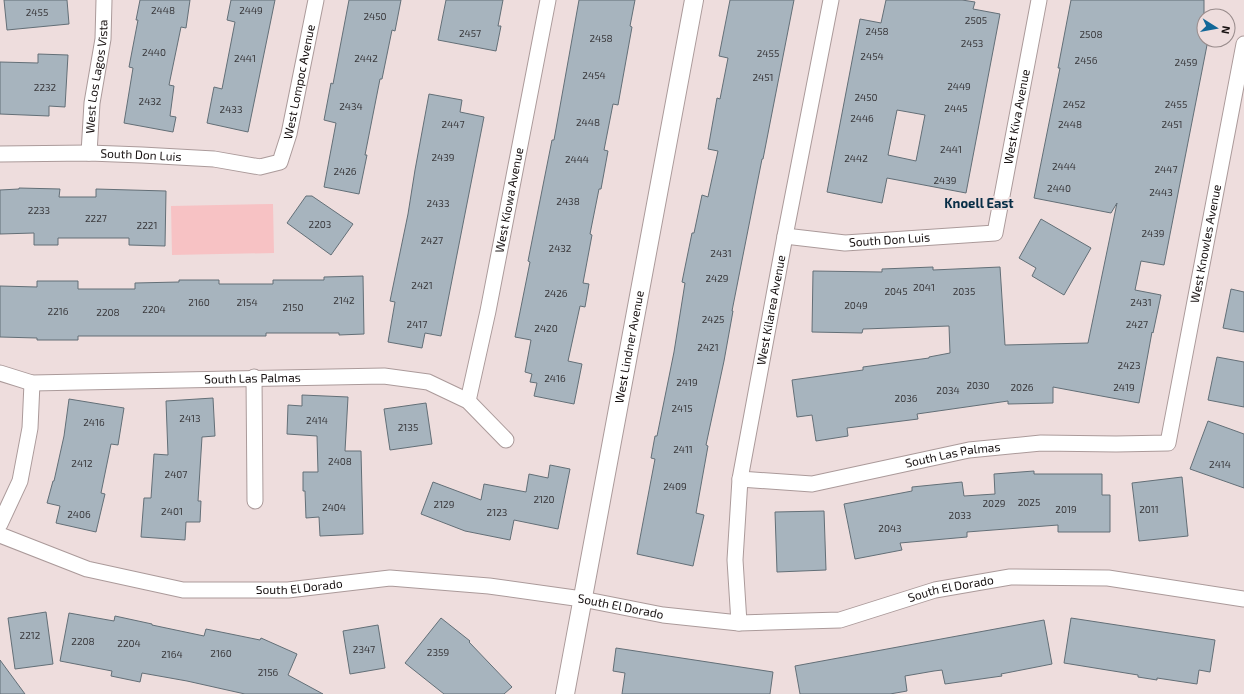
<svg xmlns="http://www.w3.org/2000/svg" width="1244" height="694" font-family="'Exo 2',sans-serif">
	<rect width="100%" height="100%" fill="#edd"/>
	<path fill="#f7c2c4" d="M273,204L274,253L172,255L171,206Z"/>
	<g fill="#a7b4be" stroke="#636f77" fill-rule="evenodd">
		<path d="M4,0H67L69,24L7,30Z"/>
		<path d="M140,0H190L186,28L181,27L169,85L174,86L170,116L176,117L173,132L124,123L133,68L129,67L138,20H136Z"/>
		<path d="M231,0H275L248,132L207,123L214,87L222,89L235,22L227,20Z"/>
		<path d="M349,0H401L395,31L392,30L382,79H380L365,155H367L359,194L324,187L336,123L324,120L331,83L333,84Z"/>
		<path d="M446,0H503L498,26H501L496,51L438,40Z"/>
		<path d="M579,0H635L630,26L632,27L618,105L613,104L604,150L608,151L601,189H599L590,234L592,235L583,283L589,284L585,307L580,306L568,361L582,364L574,404L534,396L537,383L530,382L532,374L525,372L531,340L515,337L530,262L528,261L552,140H554Z"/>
		<path d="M730,0H794L763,159H762L732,311H733L724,361L706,445L708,446L696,513L704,515L693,566L637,554L655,459L651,458L655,436H657L674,352L685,283L682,282L692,233H694L702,195L708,197L718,151L708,149L717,98L720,99L728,58L719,56Z"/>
		<path d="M886,0H962L975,2L973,9L1000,14L966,193L887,178L882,203L827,192L860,19L881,23ZM897,110L925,115L916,161L888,155Z"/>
		<path d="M1071,0H1204V40H1208L1164,265L1141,261L1135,290L1161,295L1153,333L1152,332L1139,403L1053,387V403L1008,404V401L917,414L918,419L847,428L848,436L816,441L812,415L797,417L792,380L863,370V367L929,358V357L950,353L949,326L863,329L862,333L812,332L813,271L882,272V269L933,267V270L1000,267L1005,345L1088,343L1117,203L1111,213L1034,198L1060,68H1058Z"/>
		<path d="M38,54L68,55L65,107L49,106V116L0,114V62L38,63Z"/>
		<path d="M429,94L462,100L460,112L484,117L441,336L425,333L422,348L388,342L395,302L390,301L408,214L415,170Z"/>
		<path d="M19,188L60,189L59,197H96V189L166,191L165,246L129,245V238H58V245H34V233L0,234V190L19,189Z"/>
		<path d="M306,196H312L353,224L331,255L287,223Z"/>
		<path d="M1041,219L1091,248L1064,295L1032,276L1036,268L1019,258Z"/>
		<path d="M363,276L364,334L339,335V333H266V336H78V340H37V338L0,337V286L37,287V281H78V289H135V283L179,282V280H219V284H273V280H324V277Z"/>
		<path d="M1231,289L1244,292V332L1223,328Z"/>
		<path d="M1217,357L1244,362V407L1208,400Z"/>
		<path d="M302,395L348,397L345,451H361L363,534L320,536L319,517L306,518L305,491H303V472H318L317,436L287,434L288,405L302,406Z"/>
		<path d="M213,398L215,436L202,437L198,501H201L200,522H186L185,540L141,537L144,498H151L154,454L168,455L166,401Z"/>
		<path d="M69,399L124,408L118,445L111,444L101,493L105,494L96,532L56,523L60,506L47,503L53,481H54L64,436Z"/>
		<path d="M426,403L432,444L390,450L384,409Z"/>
		<path d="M1208,421L1244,434V488L1190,469Z"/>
		<path d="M550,465L570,469L558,529L514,520L510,540L465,531L421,514L433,482L481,500L484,484L526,492L529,474L548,478Z"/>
		<path d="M1034,471V474H1102V495H1110V532H1058V525L967,532V537L900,543L902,550L855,559L844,504L912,491V487L962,482L964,496L995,494L994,474Z"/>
		<path d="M1182,477L1188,536L1139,541L1132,483Z"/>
		<path d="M824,511L826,570L777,572L775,512Z"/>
		<path d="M46,612L53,664L15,669L8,618Z"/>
		<path d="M69,613L114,621L115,616L152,624V625L204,636L206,629L260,640L261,638L297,654L288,675L323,694H245L187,681L142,673L140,682L111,676L112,671L60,661Z"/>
		<path d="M441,618L470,641L469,642L512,687L504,694H444L405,663Z"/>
		<path d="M1071,618L1215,640L1210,672L1199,670L1197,684L1157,678V680L1138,677V675L1064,663Z"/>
		<path d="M1044,620L1052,664L1001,674L1002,676L945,684L942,670L934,671L905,676L907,691L890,694H800L795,666Z"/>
		<path d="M378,625L385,668L350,674L343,631Z"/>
		<path d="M616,648L773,672L770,694H622L625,673L613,671Z"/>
		<path d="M0,660L25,694H0Z"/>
	</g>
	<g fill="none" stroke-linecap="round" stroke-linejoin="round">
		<defs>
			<g id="minor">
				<path id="s1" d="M89,153L92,103L103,39L104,0"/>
				<path id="s2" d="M0,154L89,153L142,155L214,159L260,167L280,162L289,134L316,0"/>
				<path id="s3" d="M785,236L845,243L995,233L1039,0"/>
				<path id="s4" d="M0,373L32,383L384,376L428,382L468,401L506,440"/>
				<path d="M254,377L255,501"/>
				<path id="s5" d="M468,401L488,311L548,0"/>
				<path id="s6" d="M740,479L812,484L969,450L1041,443L1116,444L1168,443L1244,44"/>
				<path d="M0,524L20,481L30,428L32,383"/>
				<path id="s7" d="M0,535L87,569L183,590H288L390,578L489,586L582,599L663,615L739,623L840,620L935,590L1010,577L1108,578L1244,599"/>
				<path id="s8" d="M739,623L735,560L740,479L785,236L831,0"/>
			</g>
			<g id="tertiary">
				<path id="s9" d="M565,694L694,0"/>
			</g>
		</defs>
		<use href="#minor" stroke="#ab9a9a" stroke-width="17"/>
		<use href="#tertiary" stroke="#ab9a9a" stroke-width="20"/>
		<use href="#minor" stroke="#fff" stroke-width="15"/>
		<use href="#tertiary" stroke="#fff" stroke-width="18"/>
	</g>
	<g text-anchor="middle" stroke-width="4" stroke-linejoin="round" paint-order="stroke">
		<g font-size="10" fill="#3a393c">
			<text x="163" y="14">2448</text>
			<text x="251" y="14">2449</text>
			<text x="37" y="16">2455</text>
			<text x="375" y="20">2450</text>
			<text x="976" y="24">2505</text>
			<text x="877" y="35">2458</text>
			<text x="470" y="37">2457</text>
			<text x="1091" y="38">2508</text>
			<text x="601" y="42">2458</text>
			<text x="972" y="47">2453</text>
			<text x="154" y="56">2440</text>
			<text x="768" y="57">2455</text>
			<text x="872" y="60">2454</text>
			<text x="245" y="62">2441</text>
			<text x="366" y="62">2442</text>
			<text x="1086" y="64">2456</text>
			<text x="1186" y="66">2459</text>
			<text x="594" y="79">2454</text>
			<text x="763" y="81">2451</text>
			<text x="959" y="90">2449</text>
			<text x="45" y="91">2232</text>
			<text x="866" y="101">2450</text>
			<text x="150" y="105">2432</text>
			<text x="1074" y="108">2452</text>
			<text x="1176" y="108">2455</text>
			<text x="351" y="110">2434</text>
			<text x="956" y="112">2445</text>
			<text x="231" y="113">2433</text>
			<text x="862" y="122">2446</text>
			<text x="588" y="126">2448</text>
			<text x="453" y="128">2447</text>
			<text x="1070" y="128">2448</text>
			<text x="1172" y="128">2451</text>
			<text x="951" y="153">2441</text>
			<text x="443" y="161">2439</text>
			<text x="856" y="162">2442</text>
			<text x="577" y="163">2444</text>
			<text x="1064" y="170">2444</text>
			<text x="1166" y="173">2447</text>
			<text x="345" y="175">2426</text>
			<text x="945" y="184">2439</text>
			<text x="1059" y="192">2440</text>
			<text x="1161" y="196">2443</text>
			<text x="568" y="205">2438</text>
			<text x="438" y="207">2433</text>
			<text x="39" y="214">2233</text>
			<text x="96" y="222">2227</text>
			<text x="320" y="228">2203</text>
			<text x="147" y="229">2221</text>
			<text x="1153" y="237">2439</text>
			<text x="432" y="244">2427</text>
			<text x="560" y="252">2432</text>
			<text x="721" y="257">2431</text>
			<text x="717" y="282">2429</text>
			<text x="422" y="289">2421</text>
			<text x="924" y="291">2041</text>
			<text x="896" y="295">2045</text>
			<text x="964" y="295">2035</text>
			<text x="556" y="297">2426</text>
			<text x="344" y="304">2142</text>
			<text x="199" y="306">2160</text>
			<text x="247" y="306">2154</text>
			<text x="1141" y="306">2431</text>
			<text x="856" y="309">2049</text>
			<text x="293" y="311">2150</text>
			<text x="154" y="313">2204</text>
			<text x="58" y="315">2216</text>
			<text x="108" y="316">2208</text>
			<text x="713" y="323">2425</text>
			<text x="417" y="328">2417</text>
			<text x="1137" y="328">2427</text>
			<text x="546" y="332">2420</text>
			<text x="708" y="351">2421</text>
			<text x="1129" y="369">2423</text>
			<text x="555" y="382">2416</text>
			<text x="687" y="386">2419</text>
			<text x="978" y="389">2030</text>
			<text x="1022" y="391">2026</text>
			<text x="1124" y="391">2419</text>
			<text x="948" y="394">2034</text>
			<text x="906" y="402">2036</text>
			<text x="682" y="412">2415</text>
			<text x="190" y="422">2413</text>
			<text x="317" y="424">2414</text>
			<text x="94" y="426">2416</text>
			<text x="408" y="431">2135</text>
			<text x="683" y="453">2411</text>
			<text x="340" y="465">2408</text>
			<text x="82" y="467">2412</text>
			<text x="1220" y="468">2414</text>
			<text x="176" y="478">2407</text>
			<text x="675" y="490">2409</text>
			<text x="544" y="503">2120</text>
			<text x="1029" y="506">2025</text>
			<text x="994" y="507">2029</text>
			<text x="444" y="508">2129</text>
			<text x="334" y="511">2404</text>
			<text x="1066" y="513">2019</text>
			<text x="1149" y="513">2011</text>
			<text x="172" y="515">2401</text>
			<text x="497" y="516">2123</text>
			<text x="79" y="518">2406</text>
			<text x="960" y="519">2033</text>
			<text x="890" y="532">2043</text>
			<text x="30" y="639">2212</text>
			<text x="83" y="645">2208</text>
			<text x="129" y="647">2204</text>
			<text x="364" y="653">2347</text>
			<text x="438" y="656">2359</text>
			<text x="221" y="657">2160</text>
			<text x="172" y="658">2164</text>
			<text x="268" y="676">2156</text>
		</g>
		<g font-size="12" fill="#161010" stroke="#edd">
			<text dy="4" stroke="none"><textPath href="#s1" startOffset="77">West Los Lagos Vista</textPath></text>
			<text dy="4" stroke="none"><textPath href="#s2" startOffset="364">West Lompoc Avenue</textPath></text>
			<text dy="4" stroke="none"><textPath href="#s3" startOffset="329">West Kiva Avenue</textPath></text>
			<text dy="4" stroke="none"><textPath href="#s2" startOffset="141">South Don Luis</textPath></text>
			<text dy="4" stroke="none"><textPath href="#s5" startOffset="205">West Kiowa Avenue</textPath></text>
			<text dy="4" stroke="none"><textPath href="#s3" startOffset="105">South Don Luis</textPath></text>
			<text dy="4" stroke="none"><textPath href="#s6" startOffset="635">West Knowles Avenue</textPath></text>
			<text dy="4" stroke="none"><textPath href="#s8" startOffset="316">West Kilarea Avenue</textPath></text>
			<text dy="4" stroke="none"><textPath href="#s9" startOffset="353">West Lindner Avenue</textPath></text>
			<text dy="4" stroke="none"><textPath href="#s4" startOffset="254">South Las Palmas</textPath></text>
			<text dy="4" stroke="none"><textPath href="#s6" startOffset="216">South Las Palmas</textPath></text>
			<text dy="4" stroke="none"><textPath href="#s7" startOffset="308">South El Dorado</textPath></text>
			<text dy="4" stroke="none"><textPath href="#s7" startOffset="968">South El Dorado</textPath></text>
			<text dy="4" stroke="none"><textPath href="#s7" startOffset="632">South El Dorado</textPath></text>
		</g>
		<g font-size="13" font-weight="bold" fill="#082e46" stroke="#edd">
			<text x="979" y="208">Knoell East</text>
		</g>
	</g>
	<g transform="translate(1216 28) rotate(101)"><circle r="19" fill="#eedddd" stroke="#988b8b"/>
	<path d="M0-3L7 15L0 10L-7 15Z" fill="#126798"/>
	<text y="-6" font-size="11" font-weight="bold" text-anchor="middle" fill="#161010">N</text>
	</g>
</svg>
